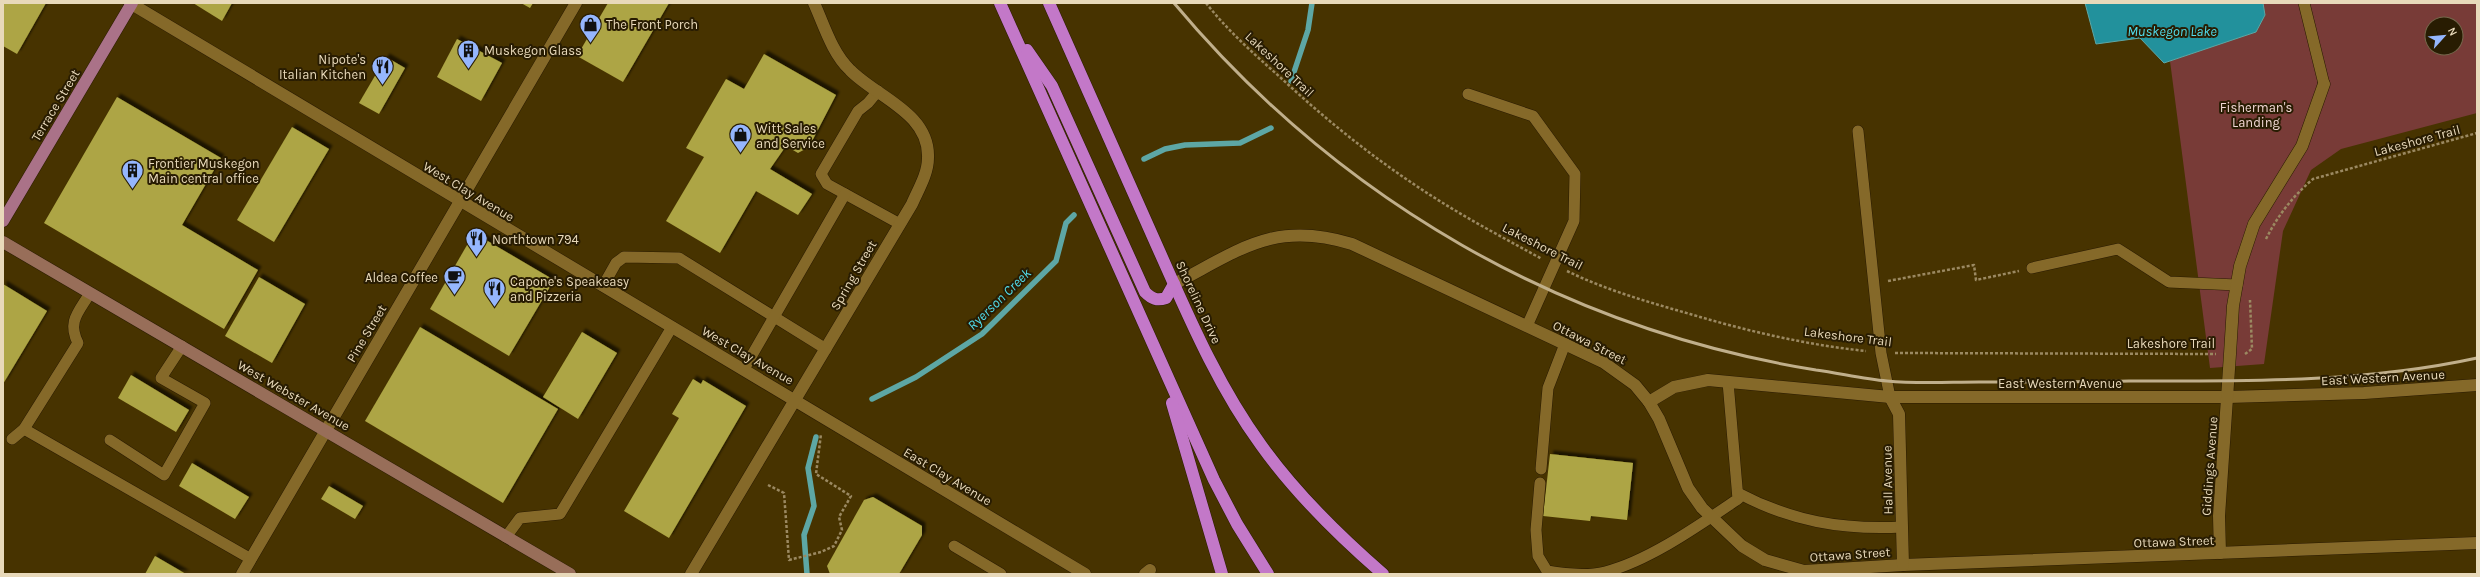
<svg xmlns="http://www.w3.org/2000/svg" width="2480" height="577" font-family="Karla,sans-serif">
	<defs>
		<filter id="shadow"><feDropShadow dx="3.5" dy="-3.5" stdDeviation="1" flood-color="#0009"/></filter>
	</defs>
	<rect width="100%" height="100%" fill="#473300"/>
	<path fill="#783b37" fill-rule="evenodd" d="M2263,3H2477V113L2341,149L2311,170L2283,231L2264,364L2210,368L2170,61L2256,32L2265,15ZM2432,24H2456V48H2432Z"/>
	<path fill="#22919c" stroke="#5da7a5" d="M2085,3H2263L2265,15L2256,32L2164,63L2140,38L2096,44Z"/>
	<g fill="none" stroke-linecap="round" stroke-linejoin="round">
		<g stroke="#5da7a5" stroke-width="5.5">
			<path d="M1291,81L1308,30L1312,3"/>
			<path d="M1144,159L1165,149L1185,145L1240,143L1271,128"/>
			<path d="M872,399L916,377L982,334L1056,261L1066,223L1074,215"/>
			<path d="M807,574L804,535L814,506L808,468L816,437"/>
		</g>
	</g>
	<g fill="#ada544" filter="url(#shadow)">
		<path d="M3,3H46L17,54L3,46Z"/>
		<path d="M193,3H232L222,21Z"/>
		<path d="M521,3H533L530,8Z"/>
		<path d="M608,3H669L623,82L577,56Z"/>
		<path d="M457,39L502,63L481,101L437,77Z"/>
		<path d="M764,54L836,95L809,147L798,153L786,146L770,169L812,194L798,215L756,191L720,253L666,221L704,157L686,148L726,79L744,89Z"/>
		<path d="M386,57L405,68L379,114L359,103Z"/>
		<path d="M117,97L221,158L182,225L258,270L224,329L44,223Z"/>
		<path d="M292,127L329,149L274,242L237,220Z"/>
		<path d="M474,233L554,280L509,356L430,309Z"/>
		<path d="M259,277L305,304L272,363L225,336Z"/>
		<path d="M3,284L47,311L3,384Z"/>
		<path d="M420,327L558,409L503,503L365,421Z"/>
		<path d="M582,332L617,353L578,419L543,397Z"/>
		<path d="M131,375L189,410L176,432L118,398Z"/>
		<path d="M693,379L701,384L703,380L746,406L669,538L624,511L679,418L672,414Z"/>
		<path d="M1550,454L1633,463L1627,520L1591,516L1590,521L1543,516Z"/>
		<path d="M192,463L249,497L235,519L179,486Z"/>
		<path d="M329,486L363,506L355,519L321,499Z"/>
		<path d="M873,497L922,526V535L899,574H830L827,566L864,500Z"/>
		<path d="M155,556L186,574H145Z"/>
	</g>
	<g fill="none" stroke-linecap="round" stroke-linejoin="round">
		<defs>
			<g id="lane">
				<path d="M2304,3L2324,84"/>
				<path d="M878,91L868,103L858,111L821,174L827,184L900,224"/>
				<path d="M1468,94L1533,116L1575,174L1574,221L1527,326"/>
				<path d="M1858,131L1881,353L1890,397"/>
				<path d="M2032,268L2118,249L2169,282L2237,285"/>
				<path d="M603,286L616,263L624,257L679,258L826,349"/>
				<path d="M744,369L845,194"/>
				<path d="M24,429L251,559"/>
				<path d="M12,439L24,429L78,343C67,321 79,312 90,293"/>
				<path d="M110,440L164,475L205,403L161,378L182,346"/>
				<path d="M1541,469L1548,388L1565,344"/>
				<path d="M1540,483L1536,530L1538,556L1547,571C1564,574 1588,576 1605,572C1649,561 1701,524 1738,499L1728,382"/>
				<path d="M1738,493C1791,521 1841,530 1902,527"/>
				<path d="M506,537L520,518L560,514L672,327"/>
				<path d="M954,546L1001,574"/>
			</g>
			<g id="street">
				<path d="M130,3L1085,574"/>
				<path d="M1174,284C1240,250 1274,220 1352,244L1603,362L1635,385L1649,402L1659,419L1688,488L1702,508L1742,546L1765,560L1804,571L1903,565L2477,543"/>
				<path d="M1890,397L1899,414L1903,565"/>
				<path d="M1649,402L1674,387L1708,380L1890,397H2228L2364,393L2477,385"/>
				<path d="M2220,553L2219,516L2230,354L2233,306L2240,266L2254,224L2302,146L2324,84"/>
				<path d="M242,574L576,3"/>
				<path d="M691,574L912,204C918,190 928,174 928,158C930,113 876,97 850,70C832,53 824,25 814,3"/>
				<path d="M1145,574L1150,570"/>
			</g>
			<path id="secondary" d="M3,242L570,574"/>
			<path id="primary" d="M3,221L132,3"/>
			<g id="highway">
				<path d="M1000,3L1214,480L1237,524L1268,574"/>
				<path d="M1049,3C1085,84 1121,165 1157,246C1187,313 1217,385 1261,445C1296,494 1338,535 1383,574"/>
				<path d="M1027,50L1052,86L1145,292C1152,299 1157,301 1166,298L1174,284"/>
				<path d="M1172,403L1222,574"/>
			</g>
		</defs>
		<use href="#lane" stroke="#2a1b00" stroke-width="12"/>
		<use href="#street" stroke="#2a1b00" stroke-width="13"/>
		<use href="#secondary" stroke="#2a1b00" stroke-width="13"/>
		<use href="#primary" stroke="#2a1b00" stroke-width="13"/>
		<use href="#highway" stroke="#2a1b00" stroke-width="13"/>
		<g stroke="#9b8961" stroke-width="2.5" stroke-dasharray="3 2" stroke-linecap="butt">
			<path d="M1206,3C1228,31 1255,55 1281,78C1325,119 1371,156 1421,189C1460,215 1502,237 1542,259"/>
			<path d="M2266,239C2278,215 2293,196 2313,179L2477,133"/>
			<path d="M1567,271C1606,290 1648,302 1690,314C1747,331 1807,345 1866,351"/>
			<path d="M1888,281L1974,265L1976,280L2019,271"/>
			<path d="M1895,353L2216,354"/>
			<path d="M2245,354L2252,349L2250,300"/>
			<path d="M768,485L784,493L789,560L821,552L834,546L842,530L839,517L851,496L816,474L821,434"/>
		</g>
		<use href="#lane" stroke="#856929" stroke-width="11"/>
		<use href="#street" stroke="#856929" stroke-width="12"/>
		<use href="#secondary" stroke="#986e59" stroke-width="12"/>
		<use href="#primary" stroke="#aa7288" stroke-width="12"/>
		<use href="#highway" stroke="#c378c8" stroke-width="12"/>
		<path stroke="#c0af8b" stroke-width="3" d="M1174,3C1339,200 1562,329 1816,370C1839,373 1863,379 1887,381C1917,384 1949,382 1979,382C2029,382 2079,382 2129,381C2245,381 2363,383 2477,358"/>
	</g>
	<defs>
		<symbol id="shop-pin" viewBox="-11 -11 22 30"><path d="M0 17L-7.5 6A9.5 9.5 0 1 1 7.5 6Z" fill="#95b6fd" stroke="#281c02"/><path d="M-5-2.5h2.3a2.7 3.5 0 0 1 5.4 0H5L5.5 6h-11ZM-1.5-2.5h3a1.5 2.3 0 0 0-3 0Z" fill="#111"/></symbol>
		<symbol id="building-pin" viewBox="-11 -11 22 30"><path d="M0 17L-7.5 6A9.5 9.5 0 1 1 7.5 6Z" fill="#95b6fd" stroke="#281c02"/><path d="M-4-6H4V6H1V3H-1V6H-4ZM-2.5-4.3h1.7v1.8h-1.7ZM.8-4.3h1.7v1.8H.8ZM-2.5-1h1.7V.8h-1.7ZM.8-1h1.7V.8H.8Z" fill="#111"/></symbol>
		<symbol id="restaurant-pin" viewBox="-11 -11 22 30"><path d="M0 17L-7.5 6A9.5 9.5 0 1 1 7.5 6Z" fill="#95b6fd" stroke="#281c02"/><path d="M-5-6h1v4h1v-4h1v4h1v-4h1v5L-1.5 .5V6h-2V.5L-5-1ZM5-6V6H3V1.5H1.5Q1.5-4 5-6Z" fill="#111"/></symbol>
		<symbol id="cafe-pin" viewBox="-11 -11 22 30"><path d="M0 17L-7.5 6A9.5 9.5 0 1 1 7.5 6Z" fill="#95b6fd" stroke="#281c02"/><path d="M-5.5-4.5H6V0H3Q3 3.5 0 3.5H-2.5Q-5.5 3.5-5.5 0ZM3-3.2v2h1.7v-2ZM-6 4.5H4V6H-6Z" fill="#111"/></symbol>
	</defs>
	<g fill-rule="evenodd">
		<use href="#shop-pin" x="578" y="12" width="25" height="34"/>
		<use href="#building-pin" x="456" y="38" width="25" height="34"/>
		<use href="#restaurant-pin" x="370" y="54" width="25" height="34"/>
		<use href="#shop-pin" x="728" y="122" width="25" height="34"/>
		<use href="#building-pin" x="120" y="158" width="25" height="34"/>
		<use href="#restaurant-pin" x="464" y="226" width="25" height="34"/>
		<use href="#cafe-pin" x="442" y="264" width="25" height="34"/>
		<use href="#restaurant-pin" x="482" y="276" width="25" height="34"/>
	</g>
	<g text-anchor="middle" stroke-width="4" stroke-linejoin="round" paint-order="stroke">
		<g font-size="13" fill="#e8d9ba" stroke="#281c02" text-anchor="start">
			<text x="606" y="29">The Front Porch</text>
			<text x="484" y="55">Muskegon Glass</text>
			<text x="366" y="64" text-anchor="end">Nipote's<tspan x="366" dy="15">Italian Kitchen</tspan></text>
			<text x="756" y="133">Witt Sales<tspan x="756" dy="15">and Service</tspan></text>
			<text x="148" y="168">Frontier Muskegon<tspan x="148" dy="15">Main central office</tspan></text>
			<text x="492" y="244">Northtown 794</text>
			<text x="438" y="282" text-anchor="end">Aldea Coffee</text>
			<text x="510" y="286">Capone's Speakeasy<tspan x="510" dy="15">and Pizzeria</tspan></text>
		</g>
		<g font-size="13" fill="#e8d9ba" stroke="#281c02">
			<text transform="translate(1280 64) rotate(43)" y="5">Lakeshore Trail</text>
			<text transform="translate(55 105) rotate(-59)" y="5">Terrace Street</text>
			<text transform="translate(2417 140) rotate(-15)" y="5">Lakeshore Trail</text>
			<text transform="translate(469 191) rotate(31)" y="5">West Clay Avenue</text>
			<text transform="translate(1543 246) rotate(27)" y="5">Lakeshore Trail</text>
			<text transform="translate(853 275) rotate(-60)" y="5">Spring Street</text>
			<text transform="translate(1199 302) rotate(65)" y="5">Shoreline Drive</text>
			<text transform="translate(366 333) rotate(-59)" y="5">Pine Street</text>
			<text transform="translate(1848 336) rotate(7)" y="5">Lakeshore Trail</text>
			<text transform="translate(1590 342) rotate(27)" y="5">Ottawa Street</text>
			<text x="2171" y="348">Lakeshore Trail</text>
			<text transform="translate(748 355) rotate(30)" y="5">West Clay Avenue</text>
			<text transform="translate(2383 377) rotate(-3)" y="5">East Western Avenue</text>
			<text x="2060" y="388">East Western Avenue</text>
			<text transform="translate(294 395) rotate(30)" y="5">West Webster Avenue</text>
			<text transform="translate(2209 466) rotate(-86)" y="5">Giddings Avenue</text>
			<text transform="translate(948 476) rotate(31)" y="5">East Clay Avenue</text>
			<text transform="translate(1887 480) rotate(-91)" y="5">Hall Avenue</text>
			<text transform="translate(2174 541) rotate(-2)" y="5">Ottawa Street</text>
			<text transform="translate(1850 554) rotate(-4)" y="5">Ottawa Street</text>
		</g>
		<g font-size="13" fill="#f1d7d4" stroke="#281c02">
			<text x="2256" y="112">Fisherman's<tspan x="2256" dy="15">Landing</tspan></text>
		</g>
		<g font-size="14" font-style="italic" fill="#51dceb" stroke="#281c02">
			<text x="2172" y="36">Muskegon Lake</text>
			<text transform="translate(999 299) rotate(-44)" y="5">Ryerson Creek</text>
		</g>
	</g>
	<rect width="2480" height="577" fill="none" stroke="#e8d9ba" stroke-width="8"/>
	<g transform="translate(2444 36) rotate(63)"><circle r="19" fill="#281c02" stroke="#75684c"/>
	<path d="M0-3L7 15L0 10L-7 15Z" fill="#95b6fd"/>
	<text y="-6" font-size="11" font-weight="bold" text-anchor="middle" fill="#e8d9ba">N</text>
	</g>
</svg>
